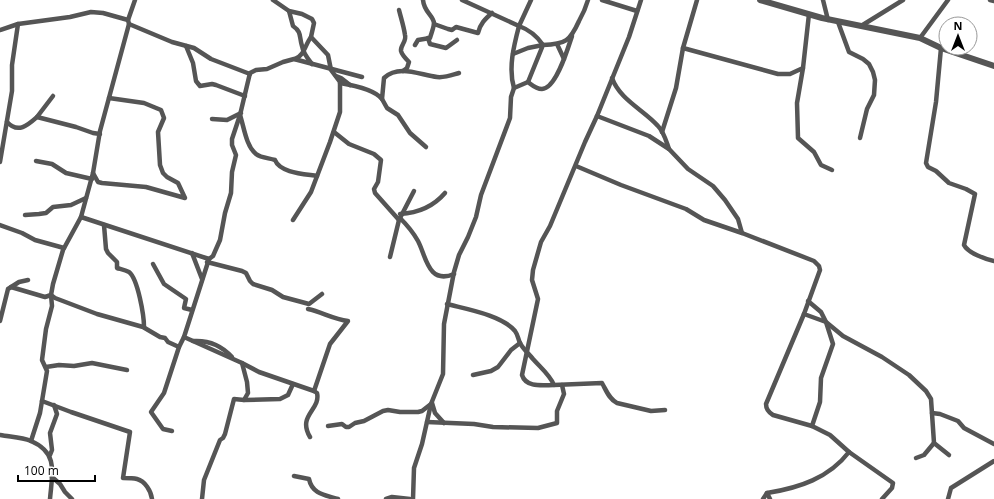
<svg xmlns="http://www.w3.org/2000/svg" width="994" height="499" font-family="'Open Sans',sans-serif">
	<rect width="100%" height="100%" fill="#fff"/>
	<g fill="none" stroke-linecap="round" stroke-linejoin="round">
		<g stroke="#555" stroke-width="4.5">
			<path d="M273,0L289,11L302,14L312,19L314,23L311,37L328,55L331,70L340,82V112L330,142L311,192L293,220"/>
			<path d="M462,0L519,26L531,0"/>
			<path d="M602,0L637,11"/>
			<path d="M823,0L828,20"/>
			<path d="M990,0L994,1"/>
			<path d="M399,10C401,18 404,27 405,35C407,41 400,46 401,51C402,55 406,59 409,62L407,68L403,71"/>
			<path d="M289,11L293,26C302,32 299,37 302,46C303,53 308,59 312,64"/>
			<path d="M838,22L849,52L863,59L869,64L873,72L875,80L874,95L867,109L860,138"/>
			<path d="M129,24L172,42L194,48L211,59L250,74"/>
			<path d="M434,24L448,29L452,30L456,27L478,33C480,24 485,19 492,13"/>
			<path d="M861,26L903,0"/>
			<path d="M0,30L18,24L70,17L91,12L103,13L128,20"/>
			<path d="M428,38L430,44L446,48L457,40"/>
			<path d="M920,38L948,0"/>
			<path d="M557,44L564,59"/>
			<path d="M415,45L418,40L430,38C431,34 434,27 434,23C433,15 424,12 423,0"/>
			<path d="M186,46L193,63L196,81L200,86L212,84L216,85L245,96"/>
			<path d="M683,48L778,74H790L803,68L809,14"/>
			<path d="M941,48L936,102L926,163L928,167L936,171L949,183L966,189L975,194L964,245C968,253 985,259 994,261"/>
			<path d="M513,54L528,48L543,45"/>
			<path d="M295,59C304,56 305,45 311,37"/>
			<path d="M803,68L797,103L798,138L814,152L821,165L832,170"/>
			<path d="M336,76L341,78L350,85"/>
			<path d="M612,78C620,100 644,110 658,126C664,132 666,141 669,149"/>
			<path d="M528,82C532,85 536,89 542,89C556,89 568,48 572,36"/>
			<path d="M340,83C352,85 374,89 382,99L384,78C399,64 420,75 437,77C445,78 452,75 459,73"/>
			<path d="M514,88C508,68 514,45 519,26C530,30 537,36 543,45"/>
			<path d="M53,96L37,117L76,127L93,133L100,134"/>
			<path d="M382,99L387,108L398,115L410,133L426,147"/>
			<path d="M240,115C244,127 246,146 256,154C261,158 269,158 275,160C280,173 305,174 317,176"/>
			<path d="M597,116L649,136L669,149L688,169L713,186L725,200L738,219L742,233L814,261L819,266L820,270L804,314L826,322L833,344L821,378L820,402L812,426L830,435L849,452C829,478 799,488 767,493L763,499"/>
			<path d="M212,119L227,120L241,113"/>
			<path d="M7,122C18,134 28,125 37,117"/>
			<path d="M334,132L349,144L374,154L381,160L378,182L374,189L375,193L399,220L414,191"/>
			<path d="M662,132L676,88L683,48L697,0"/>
			<path d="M36,161L52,164L66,173L92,179"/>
			<path d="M0,162L12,91V65L18,24"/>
			<path d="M576,166L621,185L686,209L704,220L742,233"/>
			<path d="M93,173L98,182L102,183L146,187L185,198L178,183L167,177L163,173L160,165L158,132L164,118L161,110L144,103L109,98"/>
			<path d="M400,214C418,213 433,207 445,193"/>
			<path d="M25,215L39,214L46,213L53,207L71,205L86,198"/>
			<path d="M81,217L209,259L184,337L242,363L247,382L248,393L244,400L234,399L225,434L223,438L220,440L204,480L202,499"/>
			<path d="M400,218C407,225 413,232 418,241C426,256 428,285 454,274"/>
			<path d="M0,225L22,233L35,240L64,248"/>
			<path d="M104,225L106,249L108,253L117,262V268C120,269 125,270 129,272C138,279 144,316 144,327"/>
			<path d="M192,253L202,279"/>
			<path d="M390,257L399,220"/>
			<path d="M209,259L213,256L220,240L225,213L231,193L232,172L236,155L232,145V139L240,115L250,73L256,70L267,69L283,62L294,59L362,77"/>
			<path d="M207,262L242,271L246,273L250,281L253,284L272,290L283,297L309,304L322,294"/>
			<path d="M153,264L164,284L186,299L184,308L192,310"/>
			<path d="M11,287L45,297L51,295L55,298L97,314L143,327L160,337L165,338L168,342L179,347L184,337"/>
			<path d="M808,301L821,312L826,322L843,336L882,357L909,375L926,391L931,399L934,443L949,455"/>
			<path d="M447,304C466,309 502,315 515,331C518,335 518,339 520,343C523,349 529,354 533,359C541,368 550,375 554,385L602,383C606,390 609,399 617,403L651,411L665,410"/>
			<path d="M308,309C322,312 333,319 348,321L330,344L314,391"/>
			<path d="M804,314L766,404C766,409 768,412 773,415L812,426"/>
			<path d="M0,321L8,289L19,282L28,280"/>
			<path d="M193,341C208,340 222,346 232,357"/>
			<path d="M242,363L259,372L314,391L317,393C321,410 297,415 310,437"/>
			<path d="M46,367L59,365L74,366L92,363L127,370"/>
			<path d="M473,375L491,371L498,367L511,350L520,343"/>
			<path d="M554,385C543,385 526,388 522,375L538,299L532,280L533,270L541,242L550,226L585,142L597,116L629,37L641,0"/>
			<path d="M244,400L280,399L288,395L293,384"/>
			<path d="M42,401L71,412L130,432L123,478C128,478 133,478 137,479C145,481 151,491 152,499"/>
			<path d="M432,403L435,413L444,423"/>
			<path d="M932,413L940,414L958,421L964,428L994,444"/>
			<path d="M427,422L474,424L493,427L538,428L557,423V411L564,394L562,385"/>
			<path d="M328,426L342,424L346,427H349L355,423L364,421L383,411L388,410L400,412H418L422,411L431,404"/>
			<path d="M172,431L163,429L151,412L164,393L179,347"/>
			<path d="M0,435C10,437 21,437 31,441C59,453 52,474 50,499"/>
			<path d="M31,441L40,413L47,371L42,360L46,329L52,306L51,295L53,284L63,250L81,217L93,173L100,131L129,24L128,20L135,0"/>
			<path d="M849,452L893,483L892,488L882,499"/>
			<path d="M50,455L52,450L50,433L57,414L54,405"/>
			<path d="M916,458L924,455L934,443"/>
			<path d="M294,476L309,479C312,494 325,495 338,499"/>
			<path d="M52,477L60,484L65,492L72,499"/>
			<path d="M767,493L770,499"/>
			<path d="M386,499L392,497L410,499"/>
			<path d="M413,499L414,468L422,444L431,404L443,374L444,324L454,272L459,255L468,237L476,217L481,195L510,118L511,97L514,88L528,82L543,45C566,44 570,41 579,21C583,14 586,7 588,0"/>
			<path d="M948,499L951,488L994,461"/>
		</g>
		<path stroke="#555" stroke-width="6" d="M760,0L822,18L920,38L941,48L994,66"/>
	</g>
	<g transform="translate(958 36)"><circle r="19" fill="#ffffff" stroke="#999999"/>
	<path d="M0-3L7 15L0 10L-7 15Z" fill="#000000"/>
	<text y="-6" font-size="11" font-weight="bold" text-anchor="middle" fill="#000000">N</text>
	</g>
	<path d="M18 475v6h77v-6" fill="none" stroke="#000000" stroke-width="2"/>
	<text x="24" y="475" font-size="12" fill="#000000" stroke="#ffffff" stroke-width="3" paint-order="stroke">100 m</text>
</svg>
